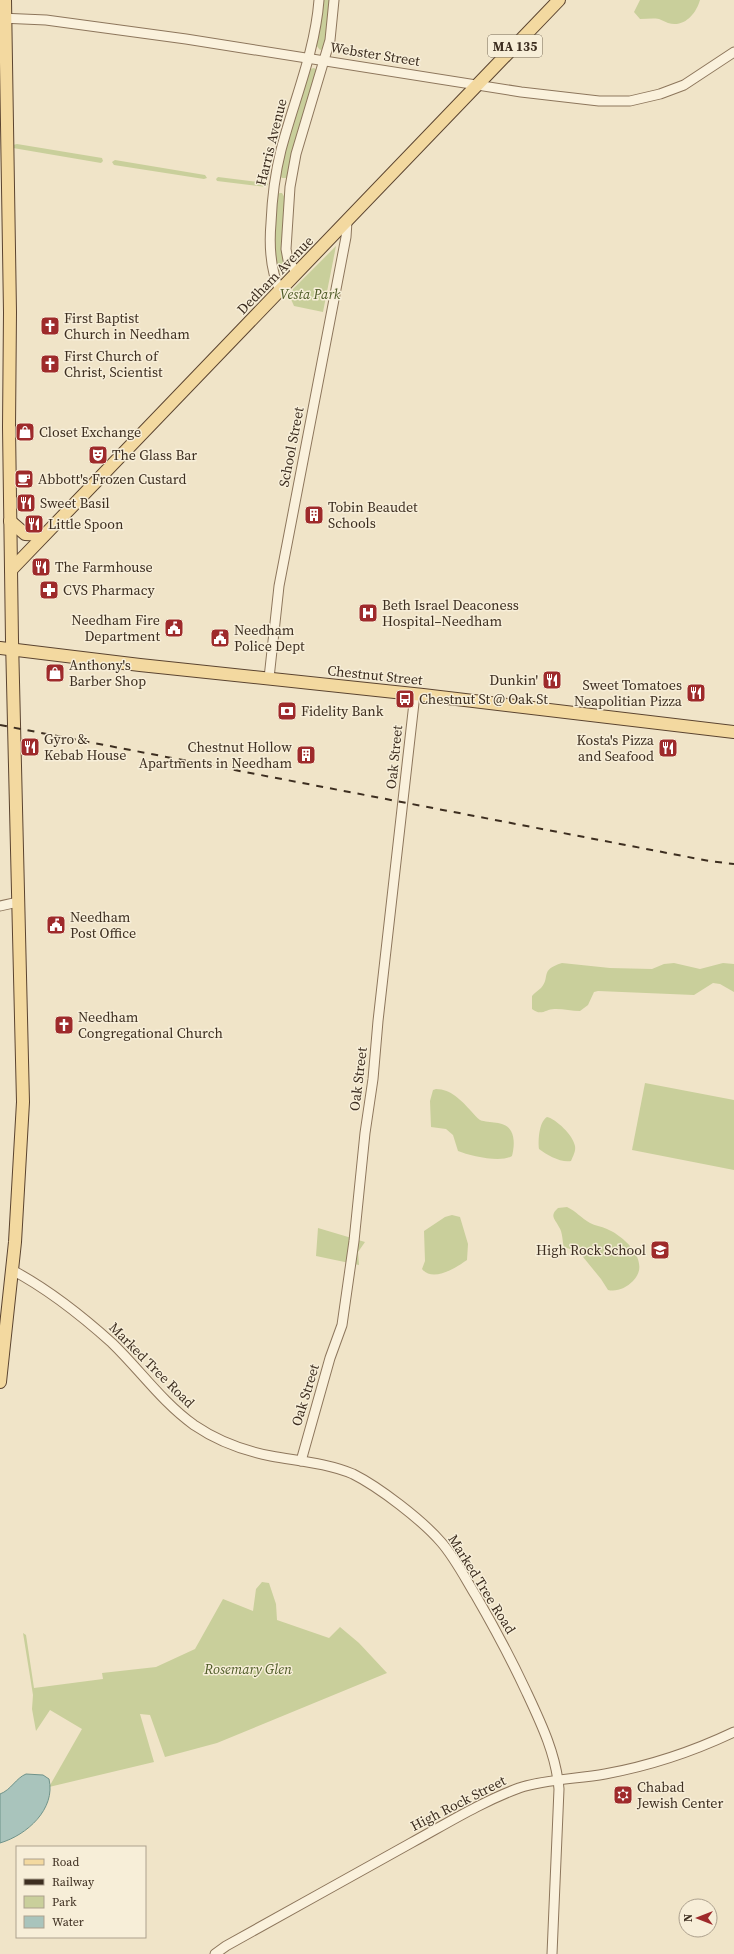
<svg xmlns="http://www.w3.org/2000/svg" width="734" height="1954" font-family="'Source Serif 4',serif">
	<rect width="100%" height="100%" fill="#f0e4c8"/>
	<g fill="#c9cf9b">
		<path d="M323,0H331L329,27L323,49L320,50L316,45Z"/>
		<path d="M640,0H700C696,14 684,28 668,23C665,22 662,20 659,19C653,18 646,19 640,19L634,12Z"/>
		<path d="M314,68L317,70L289,174L286,178H282L280,176L282,159L310,69Z"/>
		<path d="M17,144L102,158L103,161L101,163L13,148V145Z"/>
		<path d="M115,160L205,175L207,178L204,179L114,165L112,162Z"/>
		<path d="M218,177L267,183L268,184L266,187L217,181L216,179Z"/>
		<path d="M280,193H282L285,198L283,269L279,272L277,271C273,245 275,220 277,194Z"/>
		<path d="M336,246L323,312L294,306L290,297L293,289Z"/>
		<path d="M562,963L610,968L652,969L664,964L674,963L700,969L723,963L734,964V992L720,984L713,983L694,995L598,991L594,992L588,1005L580,1011C572,1011 564,1009 556,1009C546,1008 542,1017 532,1009V996C534,993 538,991 541,988C551,977 539,970 562,963Z"/>
		<path d="M645,1083L734,1100V1170L632,1150Z"/>
		<path d="M436,1089C451,1089 462,1101 471,1111C474,1114 477,1118 480,1120C490,1124 505,1120 511,1131C515,1138 514,1148 512,1156C501,1163 470,1156 458,1151L453,1135L446,1129L431,1127L430,1101L433,1090Z"/>
		<path d="M547,1117C556,1119 573,1135 575,1146C576,1151 573,1156 571,1161C561,1163 547,1155 539,1149C538,1140 539,1122 547,1117Z"/>
		<path d="M567,1207C576,1211 581,1218 590,1223C595,1226 601,1226 607,1229C624,1236 652,1262 633,1281C626,1288 617,1292 608,1290L601,1279L579,1252L564,1247C562,1241 563,1233 559,1227C555,1219 549,1216 558,1208Z"/>
		<path d="M452,1215L460,1217L468,1244L467,1260C457,1267 433,1283 422,1269L425,1261L424,1231L445,1217Z"/>
		<path d="M318,1228L365,1242L358,1252L359,1265L316,1256Z"/>
		<path d="M262,1582L269,1583L276,1604L277,1620L329,1638L340,1627L359,1643L387,1673L217,1743L165,1757L150,1715L140,1714L154,1762L49,1787L82,1729L50,1710L36,1731L32,1709L33,1695L23,1633L26,1635L34,1688L103,1679L102,1673L156,1667L195,1649L223,1599L253,1611L256,1589Z"/>
	</g>
	<path fill="#a9c4bc" stroke="#6f938a" d="M26,1774L43,1775L49,1779C56,1809 27,1835 0,1843V1794C11,1790 16,1778 26,1774Z"/>
	<g fill="none" stroke-linecap="round" stroke-linejoin="round">
		<defs>
			<g id="minor">
				<path d="M0,18L46,20L186,39L521,92L599,101H630L660,94L684,85L734,52"/>
				<path d="M297,273L288,260L286,249L290,187L296,154L330,40L334,0"/>
				<path d="M280,291C270,269 269,246 271,223C272,198 275,174 281,150C294,100 315,52 319,0"/>
				<path d="M269,678L279,586L346,237L347,221"/>
				<path d="M0,906L18,902"/>
				<path d="M12,1270C48,1289 82,1316 112,1343C140,1370 162,1402 194,1425C216,1440 245,1451 271,1456C298,1461 327,1463 353,1474C379,1487 422,1520 441,1542C455,1558 465,1578 476,1596C494,1627 511,1659 526,1691C541,1723 556,1754 559,1789L552,1954"/>
				<path d="M301,1461L330,1358L342,1325L354,1241L365,1133L373,1079L378,1021L415,694"/>
				<path d="M215,1954L226,1946C288,1912 349,1877 411,1843C446,1824 481,1802 519,1788C546,1779 577,1779 605,1774C649,1766 694,1751 734,1732"/>
			</g>
			<g id="major">
				<path d="M10,521L25,534L44,535"/>
				<path d="M11,570L559,0"/>
				<path d="M0,648L140,665L423,695L734,732"/>
				<path d="M0,1382L15,1242L23,1102L12,640L9,427L10,312L5,0"/>
			</g>
		</defs>
		<use href="#minor" stroke="#8d765c" stroke-width="11"/>
		<use href="#major" stroke="#5b4430" stroke-width="14"/>
		<use href="#minor" stroke="#faf1dc" stroke-width="9"/>
		<use href="#major" stroke="#f3d9a0" stroke-width="12"/>
		<path stroke="#3d2e20" stroke-width="2" stroke-dasharray="7 7" stroke-linecap="butt" d="M0,725L709,861L734,864"/>
	</g>
	<defs>
		<symbol id="church-square" viewBox="-11 -11 22 22"><rect x="-9" y="-9" width="18" height="18" rx="4" fill="#9e2a2b" stroke="#f7eed8"/><path d="M-1.2-6h2.4v3.5h3.3v2.4h-3.3V6h-2.4V-.1h-3.3v-2.4h3.3Z" fill="#fff"/></symbol>
		<symbol id="shop-square" viewBox="-11 -11 22 22"><rect x="-9" y="-9" width="18" height="18" rx="4" fill="#9e2a2b" stroke="#f7eed8"/><path d="M-5-2.5h2.3a2.7 3.5 0 0 1 5.4 0H5L5.5 6h-11ZM-1.5-2.5h3a1.5 2.3 0 0 0-3 0Z" fill="#fff"/></symbol>
		<symbol id="theatre-square" viewBox="-11 -11 22 22"><rect x="-9" y="-9" width="18" height="18" rx="4" fill="#9e2a2b" stroke="#f7eed8"/><path d="M-5-5.5Q0-4 5-5.5V0Q5 5 0 6Q-5 5-5 0ZM-3.3-2.5H-1v1.5H-3.3ZM1-2.5H3.3v1.5H1ZM-2.8 1Q0 5.5 2.8 1Z" fill="#fff"/></symbol>
		<symbol id="cafe-square" viewBox="-11 -11 22 22"><rect x="-9" y="-9" width="18" height="18" rx="4" fill="#9e2a2b" stroke="#f7eed8"/><path d="M-5.5-4.5H6V0H3Q3 3.5 0 3.5H-2.5Q-5.5 3.5-5.5 0ZM3-3.2v2h1.7v-2ZM-6 4.5H4V6H-6Z" fill="#fff"/></symbol>
		<symbol id="restaurant-square" viewBox="-11 -11 22 22"><rect x="-9" y="-9" width="18" height="18" rx="4" fill="#9e2a2b" stroke="#f7eed8"/><path d="M-5-6h1v4h1v-4h1v4h1v-4h1v5L-1.5 .5V6h-2V.5L-5-1ZM5-6V6H3V1.5H1.5Q1.5-4 5-6Z" fill="#fff"/></symbol>
		<symbol id="building-square" viewBox="-11 -11 22 22"><rect x="-9" y="-9" width="18" height="18" rx="4" fill="#9e2a2b" stroke="#f7eed8"/><path d="M-4-6H4V6H1V3H-1V6H-4ZM-2.5-4.3h1.7v1.8h-1.7ZM.8-4.3h1.7v1.8H.8ZM-2.5-1h1.7V.8h-1.7ZM.8-1h1.7V.8H.8Z" fill="#fff"/></symbol>
		<symbol id="pharmacy-square" viewBox="-11 -11 22 22"><rect x="-9" y="-9" width="18" height="18" rx="4" fill="#9e2a2b" stroke="#f7eed8"/><path d="M-2-6h4v4h4v4h-4v4h-4v-4h-4v-4h4Z" fill="#fff"/></symbol>
		<symbol id="hospital-square" viewBox="-11 -11 22 22"><rect x="-9" y="-9" width="18" height="18" rx="4" fill="#9e2a2b" stroke="#f7eed8"/><path d="M-5-5h3v3.5h4V-5h3V5h-3V1.5h-4V5h-3Z" fill="#fff"/></symbol>
		<symbol id="civic-square" viewBox="-11 -11 22 22"><rect x="-9" y="-9" width="18" height="18" rx="4" fill="#9e2a2b" stroke="#f7eed8"/><path d="M-.6-6.5H3V-4.5H.6V-3L4-1V1h2V6H-6V1h2V-1L-.6-3ZM-1.2 2.5V6h2.4V2.5Z" fill="#fff"/></symbol>
		<symbol id="bus-square" viewBox="-11 -11 22 22"><rect x="-9" y="-9" width="18" height="18" rx="4" fill="#9e2a2b" stroke="#f7eed8"/><path d="M-5-6H5V4H4V6H2V4H-2V6H-4V4H-5ZM-3.5-4V0h7V-4ZM-3.5 1.2v1.5H-2V1.2ZM2 1.2v1.5H3.5V1.2Z" fill="#fff"/></symbol>
		<symbol id="bank-square" viewBox="-11 -11 22 22"><rect x="-9" y="-9" width="18" height="18" rx="4" fill="#9e2a2b" stroke="#f7eed8"/><path d="M-6-4H6V4H-6ZM0-2.3a2.3 2.3 0 1 0 0 4.6a2.3 2.3 0 1 0 0-4.6Z" fill="#fff"/></symbol>
		<symbol id="school-square" viewBox="-11 -11 22 22"><rect x="-9" y="-9" width="18" height="18" rx="4" fill="#9e2a2b" stroke="#f7eed8"/><path d="M0-5L7-2L0 1L-7-2ZM-4 1L0 2.5L4 1V4Q0 6-4 4Z" fill="#fff"/></symbol>
		<symbol id="synagogue-square" viewBox="-11 -11 22 22"><rect x="-9" y="-9" width="18" height="18" rx="4" fill="#9e2a2b" stroke="#f7eed8"/><path d="M0-6.5L5.6 3.2H-5.6ZM0 6.5L5.6-3.2H-5.6Z" fill="#fff"/></symbol>
	</defs>
	<g fill-rule="evenodd">
		<use href="#church-square" x="39" y="315" width="22" height="22"/>
		<use href="#church-square" x="39" y="353" width="22" height="22"/>
		<use href="#shop-square" x="14" y="421" width="22" height="22"/>
		<use href="#theatre-square" x="87" y="444" width="22" height="22"/>
		<use href="#cafe-square" x="13" y="468" width="22" height="22"/>
		<use href="#restaurant-square" x="15" y="492" width="22" height="22"/>
		<use href="#building-square" x="303" y="504" width="22" height="22"/>
		<use href="#restaurant-square" x="23" y="513" width="22" height="22"/>
		<use href="#restaurant-square" x="30" y="556" width="22" height="22"/>
		<use href="#pharmacy-square" x="38" y="579" width="22" height="22"/>
		<use href="#hospital-square" x="357" y="602" width="22" height="22"/>
		<use href="#civic-square" x="163" y="617" width="22" height="22"/>
		<use href="#civic-square" x="209" y="627" width="22" height="22"/>
		<use href="#shop-square" x="44" y="662" width="22" height="22"/>
		<use href="#restaurant-square" x="541" y="669" width="22" height="22"/>
		<use href="#restaurant-square" x="685" y="682" width="22" height="22"/>
		<use href="#bus-square" x="394" y="688" width="22" height="22"/>
		<use href="#bank-square" x="276" y="700" width="22" height="22"/>
		<use href="#restaurant-square" x="19" y="736" width="22" height="22"/>
		<use href="#restaurant-square" x="657" y="737" width="22" height="22"/>
		<use href="#building-square" x="295" y="744" width="22" height="22"/>
		<use href="#civic-square" x="45" y="914" width="22" height="22"/>
		<use href="#church-square" x="53" y="1014" width="22" height="22"/>
		<use href="#school-square" x="649" y="1239" width="22" height="22"/>
		<use href="#synagogue-square" x="612" y="1784" width="22" height="22"/>
	</g>
	<g text-anchor="middle" stroke-width="3" stroke-linejoin="round" paint-order="stroke">
		<rect fill="#f7eed8" stroke="#756857" stroke-width="1" x="488" y="35" width="54" height="22" rx="3"/>
		<g font-size="13" font-weight="bold" fill="#3d2e20">
			<text x="515" y="51">MA 135</text>
		</g>
		<g font-size="14" fill="#3d2e20" stroke="#f7eed8">
			<text transform="translate(375 54) rotate(9)" y="5">Webster Street</text>
			<text transform="translate(271 142) rotate(-76)" y="5">Harris Avenue</text>
			<text transform="translate(275 275) rotate(-46)" y="5">Dedham Avenue</text>
			<text transform="translate(291 447) rotate(-79)" y="5">School Street</text>
			<text transform="translate(375 675) rotate(6)" y="5">Chestnut Street</text>
			<text transform="translate(394 757) rotate(-84)" y="5">Oak Street</text>
			<text transform="translate(358 1079) rotate(-83)" y="5">Oak Street</text>
			<text transform="translate(152 1365) rotate(45)" y="5">Marked Tree Road</text>
			<text transform="translate(305 1395) rotate(-73)" y="5">Oak Street</text>
			<text transform="translate(482 1584) rotate(58)" y="5">Marked Tree Road</text>
			<text transform="translate(458 1803) rotate(-27)" y="5">High Rock Street</text>
		</g>
		<g font-size="14" font-style="italic" fill="#4d5a26" stroke="#f7eed8">
			<text x="310" y="299">Vesta Park</text>
			<text x="248" y="1674">Rosemary Glen</text>
		</g>
		<g font-size="14" fill="#3d2e20" stroke="#f7eed8" text-anchor="start">
			<text x="64" y="323">First Baptist<tspan x="64" dy="16">Church in Needham</tspan></text>
			<text x="64" y="361">First Church of<tspan x="64" dy="16">Christ, Scientist</tspan></text>
			<text x="39" y="437">Closet Exchange</text>
			<text x="112" y="460">The Glass Bar</text>
			<text x="38" y="484">Abbott's Frozen Custard</text>
			<text x="40" y="508">Sweet Basil</text>
			<text x="328" y="512">Tobin Beaudet<tspan x="328" dy="16">Schools</tspan></text>
			<text x="48" y="529">Little Spoon</text>
			<text x="55" y="572">The Farmhouse</text>
			<text x="63" y="595">CVS Pharmacy</text>
			<text x="382" y="610">Beth Israel Deaconess<tspan x="382" dy="16">Hospital–Needham</tspan></text>
			<text x="160" y="625" text-anchor="end">Needham Fire<tspan x="160" dy="16">Department</tspan></text>
			<text x="234" y="635">Needham<tspan x="234" dy="16">Police Dept</tspan></text>
			<text x="69" y="670">Anthony's<tspan x="69" dy="16">Barber Shop</tspan></text>
			<text x="538" y="685" text-anchor="end">Dunkin'</text>
			<text x="682" y="690" text-anchor="end">Sweet Tomatoes<tspan x="682" dy="16">Neapolitian Pizza</tspan></text>
			<text x="419" y="704">Chestnut St @ Oak St</text>
			<text x="301" y="716">Fidelity Bank</text>
			<text x="44" y="744">Gyro &amp;<tspan x="44" dy="16">Kebab House</tspan></text>
			<text x="654" y="745" text-anchor="end">Kosta's Pizza<tspan x="654" dy="16">and Seafood</tspan></text>
			<text x="292" y="752" text-anchor="end">Chestnut Hollow<tspan x="292" dy="16">Apartments in Needham</tspan></text>
			<text x="70" y="922">Needham<tspan x="70" dy="16">Post Office</tspan></text>
			<text x="78" y="1022">Needham<tspan x="78" dy="16">Congregational Church</tspan></text>
			<text x="646" y="1255" text-anchor="end">High Rock School</text>
			<text x="637" y="1792">Chabad<tspan x="637" dy="16">Jewish Center</tspan></text>
		</g>
	</g>
	<rect x="16" y="1846" width="130" height="92" fill="#f7eed8" stroke="#ada18e"/>
	<rect x="24" y="1859" width="20" height="6" fill="#f3d9a0" stroke="#ada18e"/>
	<text x="52" y="1866" font-size="12" fill="#3d2e20">Road</text>
	<rect x="24" y="1879" width="20" height="6" fill="#3d2e20" stroke="#ada18e"/>
	<text x="52" y="1886" font-size="12" fill="#3d2e20">Railway</text>
	<rect x="24" y="1896" width="20" height="12" fill="#c9cf9b" stroke="#ada18e"/>
	<text x="52" y="1906" font-size="12" fill="#3d2e20">Park</text>
	<rect x="24" y="1916" width="20" height="12" fill="#a9c4bc" stroke="#ada18e"/>
	<text x="52" y="1926" font-size="12" fill="#3d2e20">Water</text>
	<g transform="translate(698 1918) rotate(270)"><circle r="19" fill="#f7eed8" stroke="#ada18e"/>
	<path d="M0-3L7 15L0 10L-7 15Z" fill="#9e2a2b"/>
	<text y="-6" font-size="11" font-weight="bold" text-anchor="middle" fill="#3d2e20">N</text>
	</g>
</svg>
